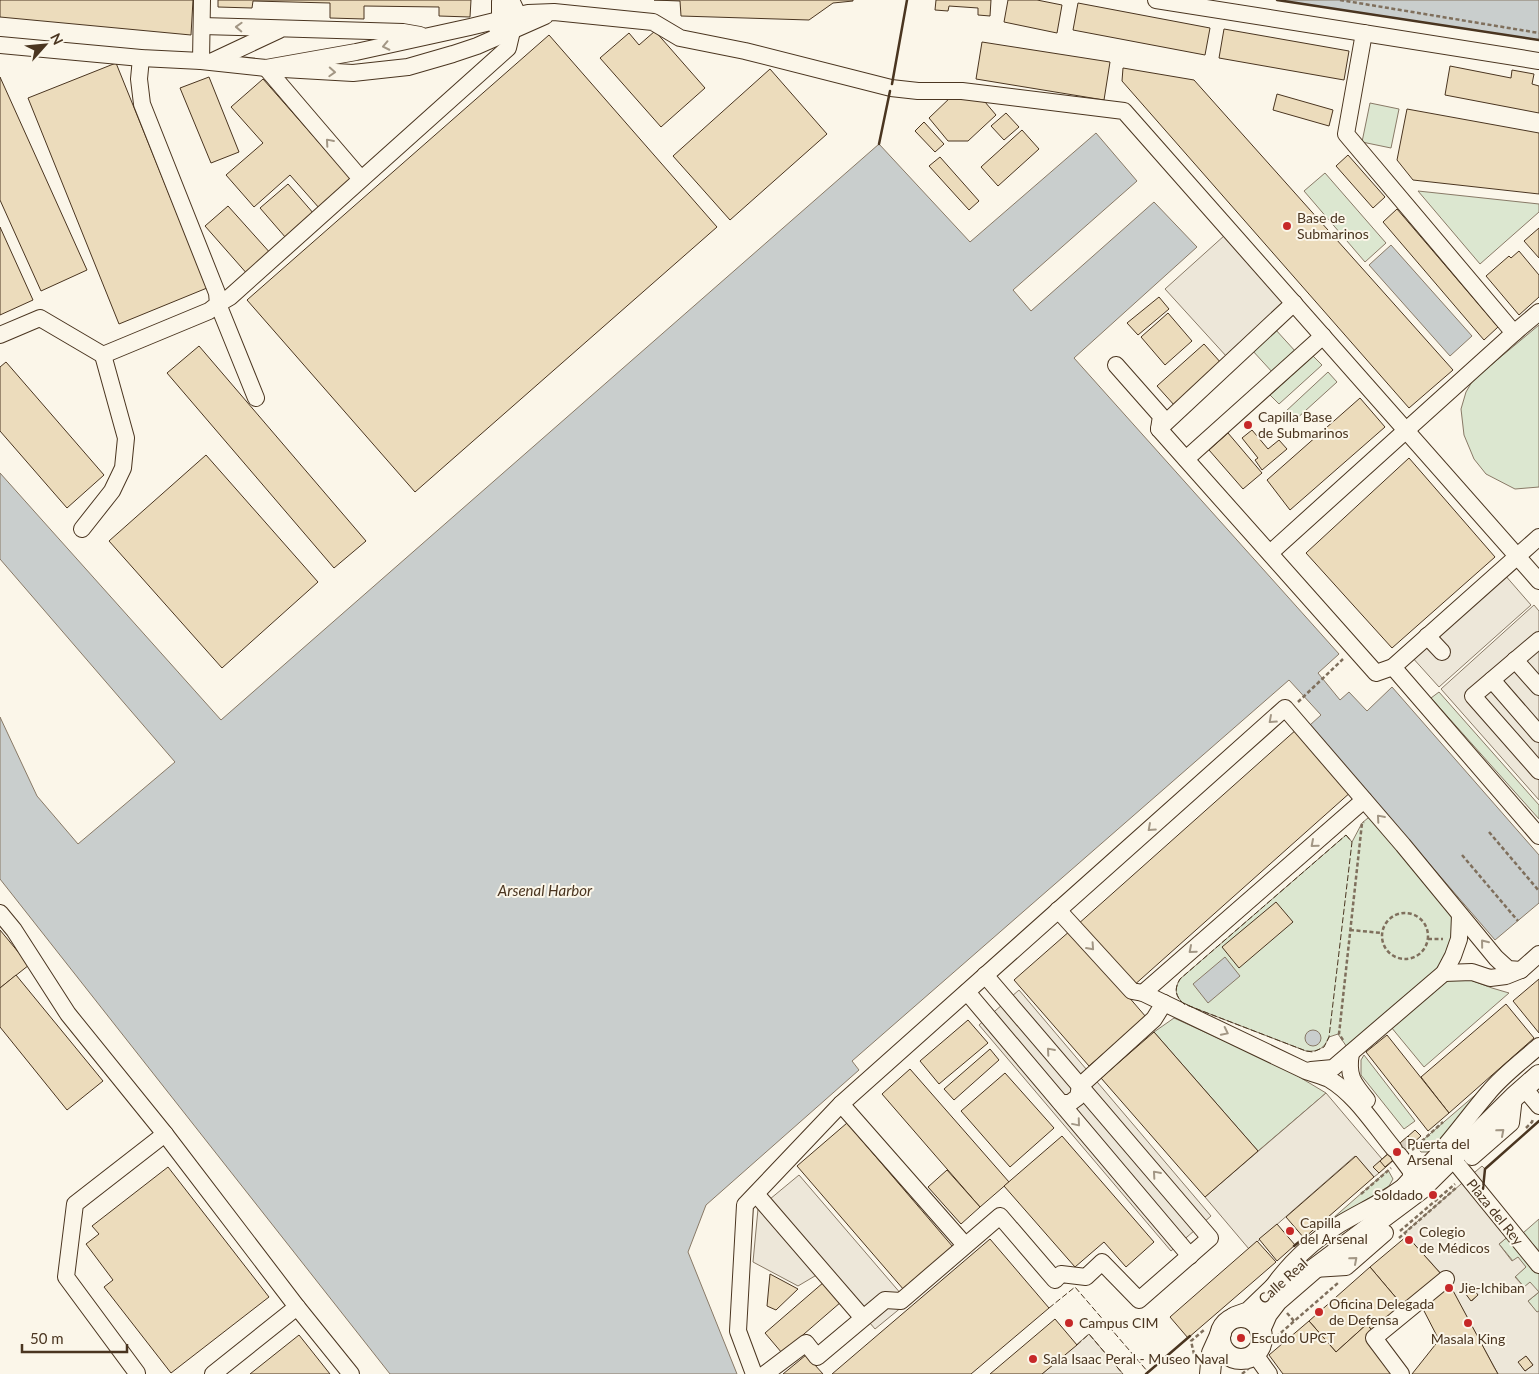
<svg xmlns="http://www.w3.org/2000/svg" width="1539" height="1374" font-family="Lato,sans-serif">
	<rect width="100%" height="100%" fill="#fbf6e9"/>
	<g fill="#dce7d0" stroke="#887966">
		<path d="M1370,103L1399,109L1391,148L1362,142Z"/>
		<path d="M1325,173L1386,243L1365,262L1304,191Z"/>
		<path d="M1418,191L1539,204V212L1480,264Z"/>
		<path d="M1539,325V487L1515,489L1486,474L1474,459L1464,435L1461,409L1466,392L1473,380Z"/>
		<path d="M1275,329L1296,352L1273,373L1252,350Z"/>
		<path d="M1313,356L1322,365L1279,404L1270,395Z"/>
		<path d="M1328,372L1337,382L1294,421L1285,412Z"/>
		<path d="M1439,692L1539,805V819L1431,698Z"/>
		<path d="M1375,812L1460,915L1453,956L1351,1053L1338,1034L1329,1037C1324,1049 1318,1052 1306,1051L1184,1004C1175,996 1174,989 1180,979L1346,835L1352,842L1362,823Z"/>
		<path d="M1468,979L1492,988L1509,993L1424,1067L1391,1027L1447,980Z"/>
		<path d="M1174,1018L1286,1069L1326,1093L1258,1151L1154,1032Z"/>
		<path d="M1364,1055L1415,1121L1404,1129L1361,1075V1060Z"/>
		<path d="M1481,1090L1433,1149L1429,1152H1421L1416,1146Z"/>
		<path d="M1388,1170L1393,1179L1389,1186L1324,1226Z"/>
		<path d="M1539,1219V1251L1523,1233Z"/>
		<path d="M1510,1235L1539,1274V1311L1537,1313L1528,1301L1538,1293L1524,1287L1515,1276L1526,1267L1513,1261L1499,1244Z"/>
	</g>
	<g fill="#ede7d9" stroke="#887966" fill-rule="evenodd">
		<path d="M1225,235L1286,303L1227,357L1165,289Z"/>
		<path d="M1504,574L1531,605L1439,687L1411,656Z"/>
		<path d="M1534,605L1539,611V800L1441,689Z"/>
		<path d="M1019,990L1211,1216L1171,1251L979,1025Z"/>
		<path d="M1326,1093L1382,1159L1374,1167L1379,1173L1374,1177L1355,1156L1249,1249L1205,1197Z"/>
		<path d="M1482,1166L1485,1169L1483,1190L1539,1259V1274L1510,1235L1499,1244L1512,1261L1518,1257L1526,1267L1515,1277L1524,1287L1530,1282L1539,1292L1528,1301L1537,1312L1539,1311V1374H1498L1446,1279L1404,1233ZM1469,1284L1478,1295L1472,1301L1462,1289ZM1526,1356L1533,1365L1525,1371L1519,1362Z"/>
		<path d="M799,1175L908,1302L875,1329L825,1270L798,1286L753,1262L758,1209Z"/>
		<path d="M1089,1334L1123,1374H1042Z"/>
	</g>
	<g fill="#c9cecd" stroke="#887966">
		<path d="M1277,0H1539V40Z"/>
		<path d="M1096,133L1137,181L1013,290L1031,311L1154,202L1197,247L1074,358L1339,654L1318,673L1340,700L1349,692L1367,711L1392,687L1539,855V903L1495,940L1310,725L1321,715L1289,680L852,1061L859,1070L706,1205L688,1252L737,1374H390L0,879V717L37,796L78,844L175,762L0,559V473L221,720L879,144L970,242Z"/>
		<path d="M1391,245L1472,336L1450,356L1369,265Z"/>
		<path d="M1225,957L1240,976L1208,1003L1193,984Z"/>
		<circle cx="1313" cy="1038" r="8"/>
	</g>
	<g fill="#ecdcbc" stroke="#4a3520">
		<path d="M0,0H193L191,35L0,17Z"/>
		<path d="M218,0H471L470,17L439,16V7L364,6V19L330,18V3L253,1L252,8L218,7Z"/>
		<path d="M654,0H853V1L833,3L809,20L681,16L680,1Z"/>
		<path d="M936,0H991L990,16L978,15V8L949,6L948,11L935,10Z"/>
		<path d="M1008,0H1037L1062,5L1057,33L1004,22Z"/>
		<path d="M1078,3L1210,28L1205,55L1073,30Z"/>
		<path d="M1224,29L1349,51L1344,80L1219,58Z"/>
		<path d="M655,31L705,88L661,127L600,58L629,33L639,45Z"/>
		<path d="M549,35L717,227L415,492L247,300Z"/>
		<path d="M982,42L1110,62L1104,100L976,79Z"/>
		<path d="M116,63L207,288L119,324L28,98Z"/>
		<path d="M1450,66L1511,78L1512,70L1534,74L1532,84L1539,86V113L1445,95Z"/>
		<path d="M1123,68L1194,80L1453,370L1409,408L1122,81Z"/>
		<path d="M770,69L827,134L730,220L673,156Z"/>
		<path d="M0,77L87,270L41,291L0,200Z"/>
		<path d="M209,77L239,152L211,163L180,88Z"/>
		<path d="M263,79L352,180L320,209L290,175L254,207L226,175L263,143L231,107Z"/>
		<path d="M1277,94L1333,110L1329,126L1273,110Z"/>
		<path d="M952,96L985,102L996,115L968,141H948L929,118Z"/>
		<path d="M1407,109L1539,133V194L1413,180L1397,160Z"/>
		<path d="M1006,113L1019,127L1004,140L991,126Z"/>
		<path d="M924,122L944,144L935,152L915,131Z"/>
		<path d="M1022,130L1039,149L998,186L981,167Z"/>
		<path d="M1348,155L1385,197L1373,208L1336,166Z"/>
		<path d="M940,157L979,201L969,210L929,166Z"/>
		<path d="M288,184L314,214L286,238L260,208Z"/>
		<path d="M228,206L272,255L249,276L205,226Z"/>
		<path d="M1397,209L1498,327L1484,340L1383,222Z"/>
		<path d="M0,227L33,300L0,315Z"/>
		<path d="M1539,228V258L1524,241Z"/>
		<path d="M1519,251L1539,275V297L1519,315L1486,276L1509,256L1511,258Z"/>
		<path d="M1159,297L1169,309L1138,335L1127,323Z"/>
		<path d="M1168,313L1192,341L1165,365L1141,337Z"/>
		<path d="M1204,344L1222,364L1175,406L1157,386Z"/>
		<path d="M199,346L366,541L334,568L167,373Z"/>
		<path d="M6,362L104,475L67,508L0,431V367Z"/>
		<path d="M1360,398L1385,427L1290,510L1267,480Z"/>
		<path d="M1252,430L1268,449L1279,440L1287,449L1262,470L1255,460L1258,458L1242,438Z"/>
		<path d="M1228,433L1262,473L1243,489L1209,450Z"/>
		<path d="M206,455L318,582L222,668L109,541Z"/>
		<path d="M1409,458L1495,557L1392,648L1306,553Z"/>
		<path d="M1297,729L1352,791L1132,987L1077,925Z"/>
		<path d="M1276,902L1293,922L1239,968L1222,947Z"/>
		<path d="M0,930L29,965L0,988Z"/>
		<path d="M1071,930L1146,1017L1089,1066L1014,980Z"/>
		<path d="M16,975L103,1081L67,1110L0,1027V988Z"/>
		<path d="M1539,979V1033L1513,1001Z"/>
		<path d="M1506,1004L1534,1038L1449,1113L1421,1077Z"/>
		<path d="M968,1020L988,1043L939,1084L920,1061Z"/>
		<path d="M1154,1032L1258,1151L1205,1197L1101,1078Z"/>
		<path d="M1387,1035L1449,1113L1428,1131L1366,1052Z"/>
		<path d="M990,1049L999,1060L954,1100L944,1089Z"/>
		<path d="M910,1069L1009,1182L980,1207L882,1094Z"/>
		<path d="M1005,1073L1054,1128L1010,1167L961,1111Z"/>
		<path d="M847,1123L953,1247L904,1290L797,1166Z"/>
		<path d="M1415,1130L1421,1136L1379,1173L1373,1167Z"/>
		<path d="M1062,1136L1154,1242L1126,1267L1104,1242L1075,1267L1004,1186Z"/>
		<path d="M1408,1136L1413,1143L1385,1167L1380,1161Z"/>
		<path d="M1356,1156L1374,1177L1304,1238L1286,1217Z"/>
		<path d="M168,1167L269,1297L171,1373L104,1287L113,1280L86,1244L99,1234L92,1226Z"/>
		<path d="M947,1170L980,1207L961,1224L928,1187Z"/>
		<path d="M1277,1224L1295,1245L1277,1261L1259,1239Z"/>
		<path d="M1407,1236L1441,1274L1403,1306L1370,1267Z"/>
		<path d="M990,1239L1049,1308L971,1374H832Z"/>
		<path d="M1257,1241L1276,1262L1188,1338L1170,1317Z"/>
		<path d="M1370,1267L1403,1306L1373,1332L1367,1324L1336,1352L1309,1321Z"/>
		<path d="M770,1274L798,1289L776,1310L767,1306Z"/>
		<path d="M824,1282L841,1302L782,1353L765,1333Z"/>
		<path d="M1469,1284L1478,1295L1471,1301L1462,1289Z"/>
		<path d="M1450,1285L1494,1367L1498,1374H1412L1439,1340L1422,1307Z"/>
		<path d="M1055,1319L1077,1345L1042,1374H990Z"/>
		<path d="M1309,1321L1336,1352L1367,1324L1373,1332L1366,1337L1395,1374H1283L1269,1355Z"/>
		<path d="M299,1335L330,1374H250Z"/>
		<path d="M806,1355L823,1374H783Z"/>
		<path d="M1526,1356L1533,1365L1525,1371L1518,1362Z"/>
	</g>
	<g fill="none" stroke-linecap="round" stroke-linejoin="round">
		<path stroke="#d8cfc1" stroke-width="16" stroke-dasharray="16 8" stroke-linecap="butt" d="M1401,1143L1406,1149"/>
		<defs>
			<g id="minor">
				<path d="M511,0L518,15L526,23"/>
				<path d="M1156,0L1539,61"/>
				<path d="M202,26L403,32L420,35"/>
				<path d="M497,28L500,20V2"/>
				<path d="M1364,33L1346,134L1514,333"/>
				<path d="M0,45L141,58L201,61L266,68L353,73L408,67L453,54L477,46L545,16"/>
				<path d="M201,61L202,0"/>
				<path d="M213,61L279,30"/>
				<path d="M266,68L356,52L470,27L528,13L554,12L653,22L680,38L745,51L891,88L918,91H962L1124,111L1539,581"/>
				<path d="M266,68L361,179"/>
				<path d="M0,335L40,318L103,355L209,311L218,304L217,293L142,104L139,79L141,58"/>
				<path d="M1116,365L1161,416L1159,429L1376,673L1393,667L1539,537"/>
				<path d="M256,398L218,304L230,297L508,48L512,31"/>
				<path d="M1159,429L1294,303"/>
				<path d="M1186,459L1323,336"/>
				<path d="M82,529L112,491L123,468L126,438L103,355"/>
				<path d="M1270,553L1514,333L1539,312"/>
				<path d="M1427,636L1442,652"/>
				<path d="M1539,640L1473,696L1539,771"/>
				<path d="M1515,660L1539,687"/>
				<path d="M1393,667L1539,836"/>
				<path d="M1492,680L1539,734"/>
				<path d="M1058,910L1132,991L1143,993L1306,1071C1314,1074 1322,1076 1329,1079C1356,1095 1374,1125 1394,1149"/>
				<path d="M0,913L14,930L68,1014L165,1134L297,1307L351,1374"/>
				<path d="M1444,973L1472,972L1490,978L1506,976L1521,970L1539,954"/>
				<path d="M967,992L1190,1256"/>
				<path d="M1143,993L1364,800"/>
				<path d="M1351,1053C1347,1076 1353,1083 1367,1100"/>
				<path d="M1311,1070L1333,1068L1444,973L1453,956L1459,939L1460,915"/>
				<path d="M1524,1088L1539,1106"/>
				<path d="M1061,1103H1070L1078,1097L1080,1086L1154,1019L1164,1003"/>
				<path d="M841,1104L965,1245"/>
				<path d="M1399,1155L1411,1171V1178L1404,1186"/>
				<path d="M1472,1157L1511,1123L1514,1097"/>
				<path d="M1452,1158L1539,1265"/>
				<path d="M756,1194L863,1318"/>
				<path d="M1314,1269L1346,1267L1385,1233"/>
				<path d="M1269,1292C1287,1265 1313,1241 1340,1224C1365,1209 1392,1198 1414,1178C1443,1153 1464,1121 1489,1092C1503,1075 1522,1061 1539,1046"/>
				<path d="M1254,1353L1269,1374"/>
				<path d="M137,1373L66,1277L75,1204L165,1134"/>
				<path d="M213,1374L297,1307"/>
				<path d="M754,1374L738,1331L745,1205L841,1104L1285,708L1403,845L1496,958L1508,969L1521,970"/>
				<path d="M765,1374L806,1343L817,1357L885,1300L901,1301L1000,1216L1055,1280L1061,1274L1086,1277L1102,1262L1139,1300L1210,1238L985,975"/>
				<path d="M1401,1374L1374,1338L1446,1279"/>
			</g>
			<g id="major">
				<path d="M1235,1317L1249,1312L1274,1288"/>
				<circle cx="1241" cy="1338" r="21"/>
				<path d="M1260,1330L1267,1314L1277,1301L1314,1269L1421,1189L1514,1097L1539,1075"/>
				<path d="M1210,1374L1212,1353L1221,1333"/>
			</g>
		</defs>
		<use href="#minor" stroke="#4a3520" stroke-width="18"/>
		<use href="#major" stroke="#4a3520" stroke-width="22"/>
		<g stroke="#7f6f5c" stroke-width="2.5" stroke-dasharray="4 2.5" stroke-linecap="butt">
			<path d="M1340,0L1539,33"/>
			<path d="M1298,702L1343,659"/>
			<path d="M1489,832L1539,891"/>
			<path d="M1462,855L1518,921"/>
			<circle cx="1405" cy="936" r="23"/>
			<path d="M1350,930L1382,933"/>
			<path d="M1428,939H1443"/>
			<path d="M1343,1040L1339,1034L1362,823L1364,822"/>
			<path d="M1526,1128L1532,1122L1533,1119"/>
			<path d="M1412,1150L1443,1122"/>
			<path d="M1361,1194L1391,1168"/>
			<path d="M1400,1231L1455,1184"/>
			<path d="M1399,1238L1457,1187"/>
			<path d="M1287,1313L1294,1321"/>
			<path d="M1276,1337L1338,1283"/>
			<path d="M1194,1354L1191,1341L1204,1330"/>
			<path d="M1242,1374L1249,1368"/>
		</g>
		<use href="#minor" stroke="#fbf6e9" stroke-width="16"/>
		<use href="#major" stroke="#fbf6e9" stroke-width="20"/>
		<g stroke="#4a3520" stroke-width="1" stroke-dasharray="6 2.5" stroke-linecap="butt">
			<path d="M1346,835L1352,842L1329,1037L1324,1047L1313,1052L1306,1051L1184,1004C1175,996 1174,989 1180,979Z"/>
			<path d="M1049,1308L1075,1287L1148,1372"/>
			<path d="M1077,1345L1089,1334L1123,1374"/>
		</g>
		<g stroke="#4a3520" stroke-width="2.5">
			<path d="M1277,0L1539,40"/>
			<path d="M892,84L907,0"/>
			<path d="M879,144L890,91"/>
			<path d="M1483,1189L1485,1169L1539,1121"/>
			<path d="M1294,1246L1305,1237"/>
			<path d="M1146,1374L1190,1336"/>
		</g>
	</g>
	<defs><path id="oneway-chevron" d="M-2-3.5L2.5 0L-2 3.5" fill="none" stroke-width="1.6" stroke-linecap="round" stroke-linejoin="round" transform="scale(1.25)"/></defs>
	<g stroke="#a29684">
		<use href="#oneway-chevron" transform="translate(239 27) rotate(-178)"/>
		<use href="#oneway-chevron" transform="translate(386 46) rotate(168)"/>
		<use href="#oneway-chevron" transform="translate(332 72) rotate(3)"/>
		<use href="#oneway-chevron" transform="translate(329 142) rotate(-131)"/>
		<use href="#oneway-chevron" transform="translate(1272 720) rotate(138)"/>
		<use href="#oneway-chevron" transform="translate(1380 818) rotate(-131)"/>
		<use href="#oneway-chevron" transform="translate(1151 828) rotate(138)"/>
		<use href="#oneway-chevron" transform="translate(1314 844) rotate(139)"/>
		<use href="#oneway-chevron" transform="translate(1484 943) rotate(-129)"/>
		<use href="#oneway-chevron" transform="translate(1091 947) rotate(48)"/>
		<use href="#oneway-chevron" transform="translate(1192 950) rotate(139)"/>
		<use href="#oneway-chevron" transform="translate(1225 1032) rotate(26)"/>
		<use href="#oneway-chevron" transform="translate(1050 1051) rotate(-131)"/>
		<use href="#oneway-chevron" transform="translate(1077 1123) rotate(50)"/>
		<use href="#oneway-chevron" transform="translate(1501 1132) rotate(-41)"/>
		<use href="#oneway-chevron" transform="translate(1156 1174) rotate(-131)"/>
		<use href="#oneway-chevron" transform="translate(1354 1260) rotate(-41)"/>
	</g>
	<g fill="#c62828" stroke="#fbf6e9" stroke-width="2">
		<circle cx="1287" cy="226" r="5"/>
		<circle cx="1248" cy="425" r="5"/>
		<circle cx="1397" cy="1152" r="5"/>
		<circle cx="1433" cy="1195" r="5"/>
		<circle cx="1290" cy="1231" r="5"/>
		<circle cx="1409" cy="1240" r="5"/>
		<circle cx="1449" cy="1288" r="5"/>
		<circle cx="1319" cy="1312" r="5"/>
		<circle cx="1069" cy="1323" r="5"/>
		<circle cx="1468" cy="1323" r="5"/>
		<circle cx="1241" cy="1338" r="5"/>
		<circle cx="1033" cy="1359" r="5"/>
	</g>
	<g text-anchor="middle" stroke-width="4" stroke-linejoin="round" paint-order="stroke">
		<g font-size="14" fill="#4a3520" stroke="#fbf6e9" text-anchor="start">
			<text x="1297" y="223">Base de<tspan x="1297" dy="16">Submarinos</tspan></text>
			<text x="1258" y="422">Capilla Base<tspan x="1258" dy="16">de Submarinos</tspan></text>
			<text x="1407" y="1149">Puerta del<tspan x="1407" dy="16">Arsenal</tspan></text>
			<text x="1423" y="1200" text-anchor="end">Soldado</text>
			<text x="1300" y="1228">Capilla<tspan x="1300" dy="16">del Arsenal</tspan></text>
			<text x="1419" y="1237">Colegio<tspan x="1419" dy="16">de Médicos</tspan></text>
			<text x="1459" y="1293">Jie-Ichiban</text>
			<text x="1329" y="1309">Oficina Delegada<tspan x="1329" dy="16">de Defensa</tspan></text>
			<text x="1079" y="1328">Campus CIM</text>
			<text x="1251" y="1343">Escudo UPCT</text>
			<text x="1468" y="1344" text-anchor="middle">Masala King</text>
			<text x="1043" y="1364">Sala Isaac Peral - Museo Naval</text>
		</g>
		<g font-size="14" fill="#4a3520" stroke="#fbf6e9">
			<text transform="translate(1495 1212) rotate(51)" y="5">Plaza del Rey</text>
			<text transform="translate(1283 1281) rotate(-42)" y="5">Calle Real</text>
		</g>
		<g font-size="15" font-style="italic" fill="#4a3520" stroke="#fbf6e9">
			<text x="545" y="896">Arsenal Harbor</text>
		</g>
	</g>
	<g transform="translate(45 45) rotate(63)" stroke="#fbf6e9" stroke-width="4" paint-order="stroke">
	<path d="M0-4L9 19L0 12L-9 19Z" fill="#4a3520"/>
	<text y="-8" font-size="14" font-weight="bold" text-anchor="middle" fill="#4a3520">N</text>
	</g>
	<path d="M22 1344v8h105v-8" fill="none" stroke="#4a3520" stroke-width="2.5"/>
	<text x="30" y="1344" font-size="15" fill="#4a3520" stroke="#fbf6e9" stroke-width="4" paint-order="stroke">50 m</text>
</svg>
